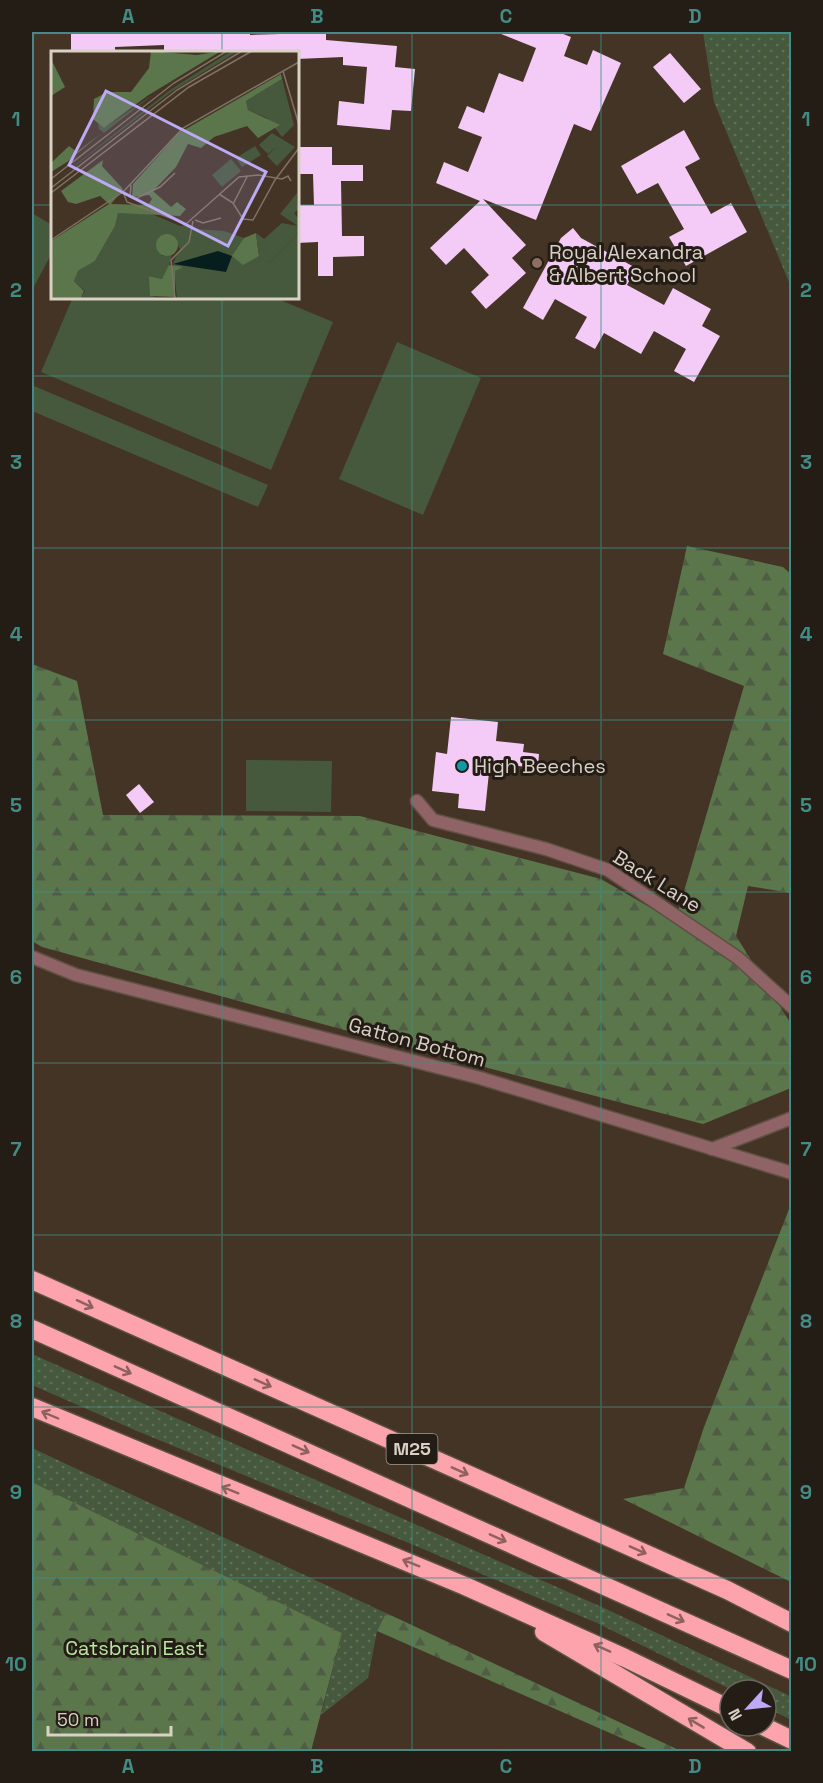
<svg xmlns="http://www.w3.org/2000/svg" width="823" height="1783" font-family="'Space Grotesk',sans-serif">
	<defs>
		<pattern id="grass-dots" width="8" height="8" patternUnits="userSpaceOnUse" patternTransform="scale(1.5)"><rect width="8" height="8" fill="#47593d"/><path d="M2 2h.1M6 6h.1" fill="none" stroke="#617058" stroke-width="1.8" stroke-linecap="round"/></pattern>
		<pattern id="forest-firs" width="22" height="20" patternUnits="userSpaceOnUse" patternTransform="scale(1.5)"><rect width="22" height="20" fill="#5b764b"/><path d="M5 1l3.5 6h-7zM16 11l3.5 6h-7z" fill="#4f5d44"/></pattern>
	</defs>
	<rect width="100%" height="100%" fill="#433425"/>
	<g fill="url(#grass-dots)">
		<path d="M703,32H791V287L714,102Z"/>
		<path d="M32,1354L604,1608L786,1694L791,1697V1720L766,1707V1690H732L597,1623L416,1546L137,1431L32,1385Z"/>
		<path d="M32,1448L386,1613L377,1631L368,1678L321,1715L342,1633L32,1482Z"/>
	</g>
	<g fill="url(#forest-firs)">
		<path d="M687,546L783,567L792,575L791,893L748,886L736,936L791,1024V1088L703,1124L377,1039L42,947L32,941V664L77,681L103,815L360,816L601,879L675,922L744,686L663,654Z"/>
		<path d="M791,1204L792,1582H791L623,1499L684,1488L704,1427Z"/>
		<path d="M32,1482L342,1633L311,1751H32Z"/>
		<path d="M386,1613L681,1751H651L377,1631Z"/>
	</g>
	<g fill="#47593d">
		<path d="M32,213L52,225V253L32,290Z"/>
		<path d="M73,297H273L333,322L271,470L41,372Z"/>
		<path d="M397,342L481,378L423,515L339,479Z"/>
		<path d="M34,386L268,485L258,507L32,411V393Z"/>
		<path d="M246,760L332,761L331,812L246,811Z"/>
	</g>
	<g fill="#f3cbf6">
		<path d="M71,32H250V35L280,34L279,32H326V40L397,46L395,67L415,69L411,111L392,110L390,130L337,125L339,101L364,104L367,67L343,65V57L297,59V52H164V45L115,47V52H71Z"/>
		<path d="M496,32H558L571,37L564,56L587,65L593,50L621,63L591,131L574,124L536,220L483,199L526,245L512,258L526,273L486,309L471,292L489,275L464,248L446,265L430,248L480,201L436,183L444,162L468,172L482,137L458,128L467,106L484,113L499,73L523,82L536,48Z"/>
		<path d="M670,53L701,89L684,103L653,67Z"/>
		<path d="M684,130L700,159L685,167L711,214L731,203L747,232L686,266L669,237L684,229L658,183L637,194L621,166Z"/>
		<path d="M297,147H332V165H363V181H341L342,236H364V256L333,257V276H318V242L297,243V205H314L313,174H297Z"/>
		<path d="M573,228L581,238L636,268L627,285L664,305L673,288L711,309L702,326L720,336L694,382L674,371L686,349L654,331L641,354L604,333L595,349L575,338L587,317L555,299L543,320L523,308L561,238Z"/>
		<path d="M451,717L498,722L496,741L524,744L523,752L539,754L538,768L490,763L485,811L458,808L459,794L432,791L436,752L447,754Z"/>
		<path d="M139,784L154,802L140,813L126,795Z"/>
	</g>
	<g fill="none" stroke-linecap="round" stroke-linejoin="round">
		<defs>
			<g id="minor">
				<path d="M417,801L433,820L546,849L608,870L738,958L792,1007"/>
				<path d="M712,1149L792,1118"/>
			</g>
			<path id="tertiary" d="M32,957L76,975L480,1078L792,1173"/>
			<g id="motorway">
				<path d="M32,1280L727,1590L792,1623"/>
				<path d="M32,1329L792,1670"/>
				<path d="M32,1407L465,1586L625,1658L730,1709"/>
				<path d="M544,1632L747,1752"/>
				<path d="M763,1726L792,1740"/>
			</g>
		</defs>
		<use href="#minor" stroke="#5e5042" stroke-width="15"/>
		<use href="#tertiary" stroke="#5e5042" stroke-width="15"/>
		<use href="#motorway" stroke="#5e5042" stroke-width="21"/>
		<use href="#minor" stroke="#906367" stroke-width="12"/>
		<use href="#tertiary" stroke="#906367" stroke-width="12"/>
		<use href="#motorway" stroke="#fca3ac" stroke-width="18"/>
	</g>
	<defs><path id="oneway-shaft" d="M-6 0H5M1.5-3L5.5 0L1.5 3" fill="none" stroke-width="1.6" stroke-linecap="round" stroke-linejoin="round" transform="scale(1.5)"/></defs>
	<g stroke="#906061">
		<use href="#oneway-shaft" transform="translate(85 1304) rotate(25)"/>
		<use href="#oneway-shaft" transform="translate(123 1370) rotate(24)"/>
		<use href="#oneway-shaft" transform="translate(263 1383) rotate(24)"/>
		<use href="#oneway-shaft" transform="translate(50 1415) rotate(-157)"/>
		<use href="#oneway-shaft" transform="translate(301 1449) rotate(24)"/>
		<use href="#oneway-shaft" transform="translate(460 1471) rotate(24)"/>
		<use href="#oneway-shaft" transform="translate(230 1490) rotate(-158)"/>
		<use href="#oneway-shaft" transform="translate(498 1538) rotate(24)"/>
		<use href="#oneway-shaft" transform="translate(638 1550) rotate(24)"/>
		<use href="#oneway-shaft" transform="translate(411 1563) rotate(-158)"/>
		<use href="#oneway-shaft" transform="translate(676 1618) rotate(24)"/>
		<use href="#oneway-shaft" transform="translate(602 1648) rotate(-156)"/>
		<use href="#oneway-shaft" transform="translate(696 1723) rotate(-149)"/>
	</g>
	<path fill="none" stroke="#428c84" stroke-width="1.5" stroke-opacity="0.55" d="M222,32V52M412,32V1752M601,32V1752M32,205H52M297,205H792M222,297V1752M32,376H792M32,548H792M32,720H792M32,892H792M32,1063H792M32,1235H792M32,1407H792M32,1578H792"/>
	<circle fill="#8d6e63" stroke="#241d16" stroke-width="2" cx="537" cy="263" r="6"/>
	<circle fill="#0f9aa8" stroke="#241d16" stroke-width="2" cx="462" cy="766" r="6"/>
	<g text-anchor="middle" stroke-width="6" stroke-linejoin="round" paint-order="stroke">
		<rect fill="#241d16" stroke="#a39a91" stroke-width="1.5" x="386.5" y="1434" width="51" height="30" rx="4.5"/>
		<g font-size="18" font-weight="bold" fill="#d9d0c6">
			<text x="412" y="1455">M25</text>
		</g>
		<g font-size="20" fill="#d9d0c6" stroke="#241d16" text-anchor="start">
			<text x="549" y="259">Royal Alexandra<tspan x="549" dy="23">&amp; Albert School</tspan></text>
			<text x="474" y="773">High Beeches</text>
		</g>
		<g font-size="20" fill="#d9d0c6" stroke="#241d16">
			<text transform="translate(657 881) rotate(32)" y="7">Back Lane</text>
			<text transform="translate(417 1042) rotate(15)" y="7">Gatton Bottom</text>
		</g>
		<g font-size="20" fill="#bae6a1" stroke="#241d16">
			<text x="135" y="1655">Catsbrain East</text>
		</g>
	</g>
	<g transform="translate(51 51)">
		<rect width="248" height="248" fill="#433425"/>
		<path d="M180,0H187L120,41L0,133L119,39ZM231,28L243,74L231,86L216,67L197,59L195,50ZM103,43L53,82L48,78L47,72L53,77ZM246,142L247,159L243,162L247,167V247H126L122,212L129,198L121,183L111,205L121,202L116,223L111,228L99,225V244L106,247H30L34,240L23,230L27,220L44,210L64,175L67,162L96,161L129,175L140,174L144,178L173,180L193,187L218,212L245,185L247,175L229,163Z" fill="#47593d"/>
		<path d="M100,0L146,4L170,0L96,45L53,77L42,68L43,48L56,41H80L98,17ZM0,8L14,36L0,45ZM230,23L231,28L195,50L197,59L229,74L207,87L196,75L163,86L150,97L137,93L125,116L102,140L120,156L126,151L135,158L129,165L67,162L64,175L44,210L27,220L23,230L33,240L30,247H0V190L58,153L49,145L25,153L17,151L10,140L52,109L51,115L72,138L60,153L97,154L101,148L98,144L81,146L82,133L128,82ZM52,81L16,111L0,121V112L18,95L26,101ZM205,182L208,205L192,214L181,205L193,187ZM105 194a11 11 0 1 1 22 0a11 11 0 1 1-22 0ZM118,214L132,216L124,220V246L99,245L98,225L111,228Z" fill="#5b764b"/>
		<path d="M221,82L244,96L226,115L216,105L226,95L217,103L208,94ZM204,95L210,104L191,116L185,107ZM180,108L190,120L171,136L161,124Z" fill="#47593d"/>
		<path d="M231,172L247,175L245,185L218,212L208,205L205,182L213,188Z" fill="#47593d"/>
		<path d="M167,200L181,205L175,221L122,213Z" fill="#071e1f"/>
		<path fill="none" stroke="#7f7265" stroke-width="1.5" d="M232,20L248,74M0,128L123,32L176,0M80,134L79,146L84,148L109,136L124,122M0,137L126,39L191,0M72,141L76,151L135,173L188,126L207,124L231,128L237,125L240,130M0,142L138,36L201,0M168,143L182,152L192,168L202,169L224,129L248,97M182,153L196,126M144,169L152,172L170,167M0,189L72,141L132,77L248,11M124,247L120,209L138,191L142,170"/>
		<path fill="#bcaaf6" fill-opacity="0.15" stroke="#bcaaf6" stroke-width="3" d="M55,40L215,121L177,195L18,114Z"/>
		<rect width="248" height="248" fill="none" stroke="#d9d0c6" stroke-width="3"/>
	</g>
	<rect width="823" height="1783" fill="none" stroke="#241d16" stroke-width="66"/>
	<g transform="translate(748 1708) rotate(243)"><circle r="28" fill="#241d16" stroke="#6c655c" stroke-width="1.5"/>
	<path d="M0-4.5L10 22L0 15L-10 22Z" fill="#bcaaf6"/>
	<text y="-9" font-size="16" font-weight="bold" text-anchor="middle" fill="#d9d0c6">N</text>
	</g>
	<path d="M48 1726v9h123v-9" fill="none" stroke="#d9d0c6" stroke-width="3"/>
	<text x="57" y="1726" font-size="18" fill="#d9d0c6" stroke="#241d16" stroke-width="4.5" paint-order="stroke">50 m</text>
	<rect x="33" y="33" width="757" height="1717" fill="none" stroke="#428c84" stroke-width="2"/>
	<g font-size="20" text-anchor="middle" font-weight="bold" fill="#428c84">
		<text x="128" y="23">A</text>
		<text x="317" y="23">B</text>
		<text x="506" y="23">C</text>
		<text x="695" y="23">D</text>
		<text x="16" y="126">1</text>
		<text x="806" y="126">1</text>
		<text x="16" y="297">2</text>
		<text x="806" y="297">2</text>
		<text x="16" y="469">3</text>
		<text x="806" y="469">3</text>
		<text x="16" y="641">4</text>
		<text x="806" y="641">4</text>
		<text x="16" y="812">5</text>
		<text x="806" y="812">5</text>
		<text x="16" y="984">6</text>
		<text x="806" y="984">6</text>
		<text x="16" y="1156">7</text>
		<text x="806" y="1156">7</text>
		<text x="16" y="1328">8</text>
		<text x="806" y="1328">8</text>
		<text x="16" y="1499">9</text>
		<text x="806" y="1499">9</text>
		<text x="16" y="1671">10</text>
		<text x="806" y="1671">10</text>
		<text x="128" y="1773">A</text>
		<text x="317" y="1773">B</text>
		<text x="506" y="1773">C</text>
		<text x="695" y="1773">D</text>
	</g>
</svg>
